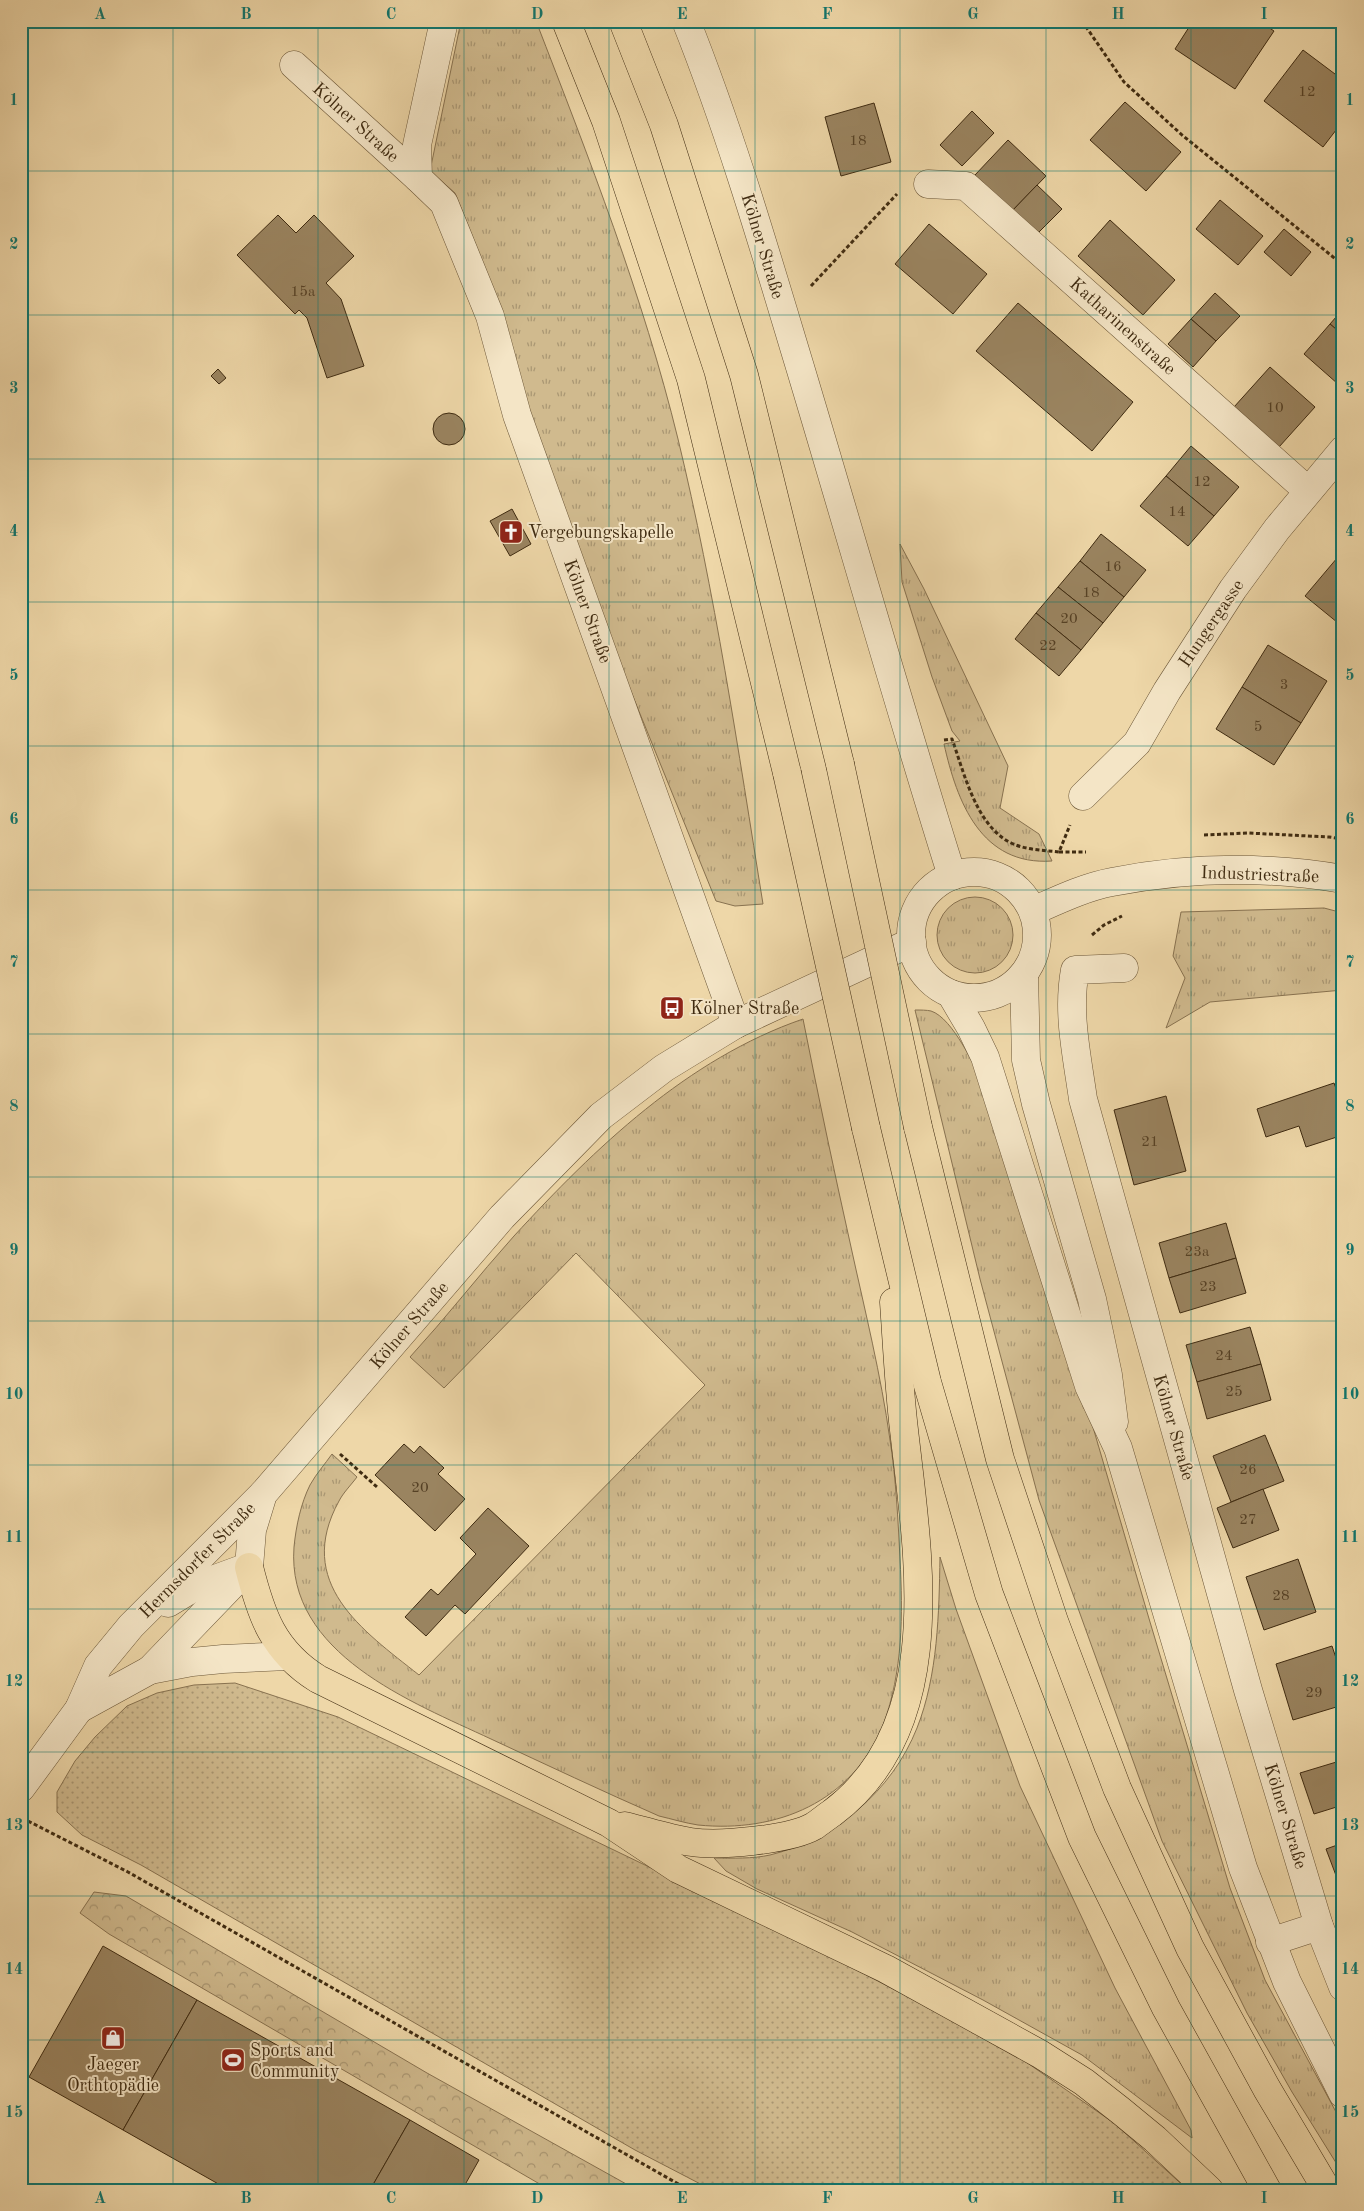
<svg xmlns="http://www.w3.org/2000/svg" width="1364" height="2211" font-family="'Old Standard TT',serif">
	<defs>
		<pattern id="grass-tufts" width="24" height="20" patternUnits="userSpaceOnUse" patternTransform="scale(1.25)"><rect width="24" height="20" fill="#d0ba8e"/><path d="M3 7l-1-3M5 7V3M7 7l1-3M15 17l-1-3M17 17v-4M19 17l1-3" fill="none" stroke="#aa9773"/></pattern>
		<pattern id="forest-crowns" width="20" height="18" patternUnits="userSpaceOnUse" patternTransform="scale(1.25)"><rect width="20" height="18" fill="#d0ba8e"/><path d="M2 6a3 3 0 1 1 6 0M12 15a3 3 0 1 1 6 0" fill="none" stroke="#aa9773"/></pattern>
		<pattern id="park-dots" width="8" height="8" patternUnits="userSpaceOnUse" patternTransform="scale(1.25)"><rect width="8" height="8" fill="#d0ba8e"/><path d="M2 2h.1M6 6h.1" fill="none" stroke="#aa9773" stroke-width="1.8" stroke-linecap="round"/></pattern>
	</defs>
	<rect width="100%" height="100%" fill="#eed7a8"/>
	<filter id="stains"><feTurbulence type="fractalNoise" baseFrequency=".004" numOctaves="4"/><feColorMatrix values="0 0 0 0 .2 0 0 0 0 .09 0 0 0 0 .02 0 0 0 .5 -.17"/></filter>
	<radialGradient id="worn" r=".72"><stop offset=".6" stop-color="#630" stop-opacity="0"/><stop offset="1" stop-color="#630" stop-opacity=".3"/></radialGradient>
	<g fill="url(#grass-tufts)" stroke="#887250">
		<path d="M461,21H536C589,158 643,296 678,439C715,592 738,749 763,904L735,906L716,901L608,635L529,411L503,313L455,193L430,171Z"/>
		<path d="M900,544L924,589L1008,766L1000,808L1039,834L1052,861C981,866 957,802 944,744L960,741L952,731L932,677L902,582Z"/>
		<circle cx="975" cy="935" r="38"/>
		<path d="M1324,908L1343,913V990L1210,1002L1166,1028L1185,978L1173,956L1181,912Z"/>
		<path d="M915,1010C920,1010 927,1010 931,1011C953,1018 976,1069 985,1088L1078,1376L1150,1622L1230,1888L1265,1980L1343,2125V2174L1292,2092L1247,2013L1162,1841L1039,1500L980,1279Z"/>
		<path d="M803,1019C818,1095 834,1171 851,1247C865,1311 881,1375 890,1440C896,1479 898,1519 900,1559C903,1614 903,1672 883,1725C852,1802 777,1833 698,1825C685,1823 672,1819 659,1816C602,1791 547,1765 491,1739C412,1702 286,1654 294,1547C296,1526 301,1503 310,1485C316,1474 325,1464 332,1454L357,1477C351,1485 343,1493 339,1501C294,1583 362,1630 419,1675L705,1385L576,1253L444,1388L410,1357C446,1318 478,1276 514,1236C595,1148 687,1059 803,1019Z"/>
		<path d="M940,1557L956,1609L1020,1786L1115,1988L1191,2130L1192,2138L1082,2055L983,2000L852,1932L757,1889L726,1871L714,1858C733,1858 752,1859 770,1855C835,1839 892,1791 917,1728C938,1675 939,1613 940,1557Z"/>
	</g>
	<path fill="url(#forest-crowns)" stroke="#887250" d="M94,1892L126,1896L427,2073L637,2190H550L109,1934L80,1913Z"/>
	<path fill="url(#park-dots)" stroke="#887250" d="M235,1683L338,1717L674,1879L822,1952L945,2016L1013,2053L1114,2123L1188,2190H712L635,2150L141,1865L82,1835L57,1812V1792L75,1761L95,1737L127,1706L157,1693L194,1685Z"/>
	<g fill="#9a8460" stroke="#3f2b11">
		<path d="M797,21H820L799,28Z"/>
		<path d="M1193,21H1259L1274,31L1235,89L1175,49Z"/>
		<path d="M1303,50L1343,80V121L1323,147L1264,101Z"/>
		<path d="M1125,102L1181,152L1146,191L1090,140Z"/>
		<path d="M874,103L891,162L841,176L825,117Z"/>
		<path d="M972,111L994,133L962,166L940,145Z"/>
		<path d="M1008,140L1046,176L1012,211L975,175Z"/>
		<path d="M1037,185L1062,209L1037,234L1012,211Z"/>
		<path d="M1220,200L1263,236L1238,265L1196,229Z"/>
		<path d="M278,215L296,233L314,215L354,256L326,283L341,299L364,366L327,378L307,318L299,310L295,314L237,255Z"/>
		<path d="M1110,220L1175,280L1143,315L1078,256Z"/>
		<path d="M929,224L987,274L953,314L895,264Z"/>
		<path d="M1284,229L1311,252L1291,276L1264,252Z"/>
		<path d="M1215,293L1240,316L1216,341L1191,319Z"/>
		<path d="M1018,303L1133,402L1092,451L976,351Z"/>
		<path d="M1343,309V335L1330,324Z"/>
		<path d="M1191,319L1216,341L1193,367L1168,344Z"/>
		<path d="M1330,324L1343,335V378L1338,384L1304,354Z"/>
		<path d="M1270,367L1315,407L1279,447L1234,407Z"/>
		<path d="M218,369L226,378L219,384L211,376Z"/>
		<circle cx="449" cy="429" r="16"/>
		<path d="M1191,446L1239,487L1214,516L1166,476Z"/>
		<path d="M1166,476L1214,516L1188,546L1140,506Z"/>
		<path d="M512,509L531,544L510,556L490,521Z"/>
		<path d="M1101,534L1146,570L1124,597L1080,561Z"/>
		<path d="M1343,551V627L1305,596Z"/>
		<path d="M1080,561L1124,597L1103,623L1058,587Z"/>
		<path d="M1058,587L1103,623L1081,650L1036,613Z"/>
		<path d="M1036,613L1081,650L1059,676L1015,639Z"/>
		<path d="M1268,645L1327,681L1301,723L1242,687Z"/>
		<path d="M1242,687L1301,723L1274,765L1216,729Z"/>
		<path d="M1334,1083L1343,1108V1135L1306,1147L1299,1126L1266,1137L1257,1109Z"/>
		<path d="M1166,1096L1186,1171L1134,1185L1114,1110Z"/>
		<path d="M1226,1223L1236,1258L1169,1278L1159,1243Z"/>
		<path d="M1236,1258L1246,1293L1180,1313L1169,1278Z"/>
		<path d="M1250,1327L1261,1364L1197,1382L1186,1345Z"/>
		<path d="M1261,1364L1271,1400L1207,1419L1197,1382Z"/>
		<path d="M1265,1435L1284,1481L1231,1502L1213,1456Z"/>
		<path d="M404,1444L414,1453L420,1446L444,1468L438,1474L465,1499L435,1531L375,1475Z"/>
		<path d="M1263,1489L1279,1530L1233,1548L1217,1508Z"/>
		<path d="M488,1508L529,1546L465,1614L455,1605L426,1636L405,1617L431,1589L438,1595L476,1554L460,1538Z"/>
		<path d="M1298,1559L1316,1612L1264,1630L1246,1577Z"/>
		<path d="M1332,1646L1343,1679V1705L1293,1720L1276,1664Z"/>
		<path d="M1343,1760V1805L1314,1814L1300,1773Z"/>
		<path d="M1343,1843V1894L1326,1849Z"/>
		<path d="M103,1946L197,2000L123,2130L29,2077Z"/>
		<path d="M197,2000L410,2120L370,2190H229L123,2130Z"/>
		<path d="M410,2120L479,2160L462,2190H370Z"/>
	</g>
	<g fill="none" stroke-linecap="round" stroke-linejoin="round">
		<defs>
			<g id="minor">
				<path d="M444,21L417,145L418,178L444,203L490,316L517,415L736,1024"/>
				<path d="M294,65L418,178"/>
				<path d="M928,184L966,186L1307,490"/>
				<path d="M1083,796L1137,743L1167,691L1233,589L1277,529L1343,450"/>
				<path d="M1124,968L1075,970C1067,1013 1077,1056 1083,1099L1248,1690L1319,1926L1343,1987"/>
				<path d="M168,1603L196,1586L245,1568"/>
				<path d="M150,1670L249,1567"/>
				<path d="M79,1709L150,1670L192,1662L223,1659L288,1656"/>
				<path d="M21,1788L79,1709L98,1666L131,1626L263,1494"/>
				<path d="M1270,1942L1319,1926"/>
			</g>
			<g id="tertiary">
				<path d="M686,21C731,134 765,251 800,367C851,537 899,707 952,876"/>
				<circle cx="974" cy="935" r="63"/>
				<path d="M1033,911C1058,900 1085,887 1112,882C1188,867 1266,866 1343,879"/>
				<path d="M1024,974L1026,1060L1036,1104L1092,1299L1108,1375L1114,1422"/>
				<path d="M951,994L971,1028L985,1057L1089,1386L1118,1448L1243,1868L1287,1982L1343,2094"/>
				<path d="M249,1567L252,1530L263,1494L502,1217L601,1116L664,1068L736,1024L912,942"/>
			</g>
			<g id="trunk">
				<path d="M566,21L606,121L691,379L787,773"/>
				<path d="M623,21L664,125L744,375L840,764"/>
				<path d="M918,1127L1000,1459L1054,1621L1117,1788L1190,1948L1267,2089L1327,2190"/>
				<path d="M866,1128L927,1382L989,1594L1082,1837L1166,2008L1267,2190"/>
				<path d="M249,1567C261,1615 273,1651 318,1679L609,1823L678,1869L886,1969L1040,2054L1084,2082L1121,2111L1155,2139L1209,2190"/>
				<path d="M625,1826C646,1831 669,1839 691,1842C719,1846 790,1840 814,1826C820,1822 826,1817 832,1813C949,1726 918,1554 904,1430C899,1388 897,1345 894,1302"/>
			</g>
		</defs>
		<use href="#minor" stroke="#6b5637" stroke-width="29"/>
		<use href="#tertiary" stroke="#6b5637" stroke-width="29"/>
		<use href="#trunk" stroke="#3f2b11" stroke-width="29"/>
		<g stroke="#3f2b11" stroke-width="3" stroke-dasharray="4 2.5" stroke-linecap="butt">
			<path d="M1082,21L1124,82L1182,135L1343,265"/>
			<path d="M811,286L897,194"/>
			<path d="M944,740L952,739C964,772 975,823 1009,842C1024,850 1042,850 1059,852L1070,825"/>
			<path d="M1204,835L1248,833L1329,837L1343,839"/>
			<path d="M1059,852H1086"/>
			<path d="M1092,935L1104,925L1122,916"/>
			<path d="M340,1454L377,1487"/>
			<path d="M28,1821L128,1872L689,2190"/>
		</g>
		<use href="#minor" stroke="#f4e5c6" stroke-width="28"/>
		<use href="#tertiary" stroke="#f4e5c6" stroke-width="28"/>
		<use href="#trunk" stroke="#eed7a8" stroke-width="28"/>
		<defs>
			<g id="trunk-bridge">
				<path d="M840,764L918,1127"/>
				<path d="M787,773L866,1128"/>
			</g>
		</defs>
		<use href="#trunk-bridge" stroke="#3f2b11" stroke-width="29" stroke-linecap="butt"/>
		<use href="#trunk-bridge" stroke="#eed7a8" stroke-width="28"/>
	</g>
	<path fill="none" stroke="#0f766e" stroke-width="1" stroke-opacity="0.55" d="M173,21V2190M318,21V2190M464,21V2190M609,21V2190M755,21V2190M900,21V2190M1046,21V2190M1191,21V2190M21,171H1343M21,315H1343M21,459H1343M21,602H1343M21,746H1343M21,890H1343M21,1034H1343M21,1177H1343M21,1321H1343M21,1465H1343M21,1609H1343M21,1752H1343M21,1896H1343M21,2040H1343"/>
	<defs>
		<symbol id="church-square" viewBox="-11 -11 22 22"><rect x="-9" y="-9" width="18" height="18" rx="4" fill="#8f2418" stroke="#f4e5c6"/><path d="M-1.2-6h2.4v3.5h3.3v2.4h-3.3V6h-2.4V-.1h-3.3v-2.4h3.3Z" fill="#fff"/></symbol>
		<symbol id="bus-square" viewBox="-11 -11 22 22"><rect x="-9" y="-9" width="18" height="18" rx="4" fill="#8f2418" stroke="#f4e5c6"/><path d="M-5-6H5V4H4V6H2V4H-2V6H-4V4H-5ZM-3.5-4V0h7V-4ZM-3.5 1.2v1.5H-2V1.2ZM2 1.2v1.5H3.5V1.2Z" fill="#fff"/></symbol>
		<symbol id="shop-square" viewBox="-11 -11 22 22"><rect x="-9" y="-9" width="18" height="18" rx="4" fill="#8f2418" stroke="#f4e5c6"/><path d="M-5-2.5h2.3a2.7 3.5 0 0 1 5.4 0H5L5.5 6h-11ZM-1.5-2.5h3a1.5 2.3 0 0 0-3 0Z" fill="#fff"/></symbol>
		<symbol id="stadium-square" viewBox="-11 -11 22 22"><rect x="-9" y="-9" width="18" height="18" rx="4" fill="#8f2418" stroke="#f4e5c6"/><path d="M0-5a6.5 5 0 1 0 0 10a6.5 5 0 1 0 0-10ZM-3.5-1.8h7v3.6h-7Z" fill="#fff"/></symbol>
	</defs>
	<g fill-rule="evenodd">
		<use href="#church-square" x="497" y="518" width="28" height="28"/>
		<use href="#bus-square" x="658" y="994" width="28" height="28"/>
		<use href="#shop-square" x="99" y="2024" width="28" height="28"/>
		<use href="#stadium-square" x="219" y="2046" width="28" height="28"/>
	</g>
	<g text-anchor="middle" stroke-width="4" stroke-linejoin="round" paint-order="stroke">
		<g font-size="15" fill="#564125">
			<text x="1307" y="96">12</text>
			<text x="858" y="145">18</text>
			<text x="303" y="296">15a</text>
			<text x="1275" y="412">10</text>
			<text x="1202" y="486">12</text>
			<text x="1177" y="516">14</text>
			<text x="1113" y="571">16</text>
			<text x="1091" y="597">18</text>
			<text x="1069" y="623">20</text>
			<text x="1048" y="650">22</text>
			<text x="1284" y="689">3</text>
			<text x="1258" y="731">5</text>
			<text x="1150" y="1146">21</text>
			<text x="1197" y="1256">23a</text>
			<text x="1208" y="1291">23</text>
			<text x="1224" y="1360">24</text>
			<text x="1234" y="1396">25</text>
			<text x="1248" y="1474">26</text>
			<text x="420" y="1492">20</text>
			<text x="1248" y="1524">27</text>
			<text x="1281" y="1600">28</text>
			<text x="1314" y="1697">29</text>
		</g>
		<g font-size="18" fill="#3f2b11" stroke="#f4e5c6">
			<text transform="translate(356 122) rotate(42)" y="6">Kölner Straße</text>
			<text transform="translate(763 246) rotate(73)" y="6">Kölner Straße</text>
			<text transform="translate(1123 326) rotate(42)" y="6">Katharinenstraße</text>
			<text transform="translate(588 611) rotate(70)" y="6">Kölner Straße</text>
			<text transform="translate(1211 623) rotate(-56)" y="6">Hungergasse</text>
			<text transform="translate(1260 874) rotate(2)" y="6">Industriestraße</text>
			<text transform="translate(409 1325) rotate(-49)" y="6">Kölner Straße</text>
			<text transform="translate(1174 1427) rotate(74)" y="6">Kölner Straße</text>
			<text transform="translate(197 1560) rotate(-45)" y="6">Hermsdorfer Straße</text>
			<text transform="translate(1286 1816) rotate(73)" y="6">Kölner Straße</text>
		</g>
		<g font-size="18" fill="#3f2b11" stroke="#f4e5c6" text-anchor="start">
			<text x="528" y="538">Vergebungskapelle</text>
			<text x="690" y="1014">Kölner Straße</text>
			<text x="250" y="2056">Sports and<tspan x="250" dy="21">Community</tspan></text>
			<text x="113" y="2070" text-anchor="middle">Jaeger<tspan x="113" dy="21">Orthtopädie</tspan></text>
		</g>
	</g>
	<rect width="1364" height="2211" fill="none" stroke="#eed7a8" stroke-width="55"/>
	<rect x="28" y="28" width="1308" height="2156" fill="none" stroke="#0f766e" stroke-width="2"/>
	<g font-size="16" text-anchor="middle" font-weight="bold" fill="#0f766e">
		<text x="100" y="19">A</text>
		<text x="246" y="19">B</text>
		<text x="391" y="19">C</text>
		<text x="537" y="19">D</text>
		<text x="682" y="19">E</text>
		<text x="827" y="19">F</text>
		<text x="973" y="19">G</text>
		<text x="1118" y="19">H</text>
		<text x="1264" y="19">I</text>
		<text x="14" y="105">1</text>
		<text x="1350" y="105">1</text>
		<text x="14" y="249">2</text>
		<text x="1350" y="249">2</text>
		<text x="14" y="393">3</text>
		<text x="1350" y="393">3</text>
		<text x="14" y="536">4</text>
		<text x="1350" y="536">4</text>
		<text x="14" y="680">5</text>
		<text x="1350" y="680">5</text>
		<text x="14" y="824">6</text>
		<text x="1350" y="824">6</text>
		<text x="14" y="967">7</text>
		<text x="1350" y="967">7</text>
		<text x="14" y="1111">8</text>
		<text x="1350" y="1111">8</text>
		<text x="14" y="1255">9</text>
		<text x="1350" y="1255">9</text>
		<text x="14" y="1399">10</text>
		<text x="1350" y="1399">10</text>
		<text x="14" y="1542">11</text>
		<text x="1350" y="1542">11</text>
		<text x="14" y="1686">12</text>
		<text x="1350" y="1686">12</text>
		<text x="14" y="1830">13</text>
		<text x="1350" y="1830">13</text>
		<text x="14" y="1974">14</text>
		<text x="1350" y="1974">14</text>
		<text x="14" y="2117">15</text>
		<text x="1350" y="2117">15</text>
		<text x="100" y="2203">A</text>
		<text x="246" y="2203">B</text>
		<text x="391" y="2203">C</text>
		<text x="537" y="2203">D</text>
		<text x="682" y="2203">E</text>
		<text x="827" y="2203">F</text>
		<text x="973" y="2203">G</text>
		<text x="1118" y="2203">H</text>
		<text x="1264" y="2203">I</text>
	</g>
	<rect width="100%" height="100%" filter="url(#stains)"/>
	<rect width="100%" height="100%" fill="url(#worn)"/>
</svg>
